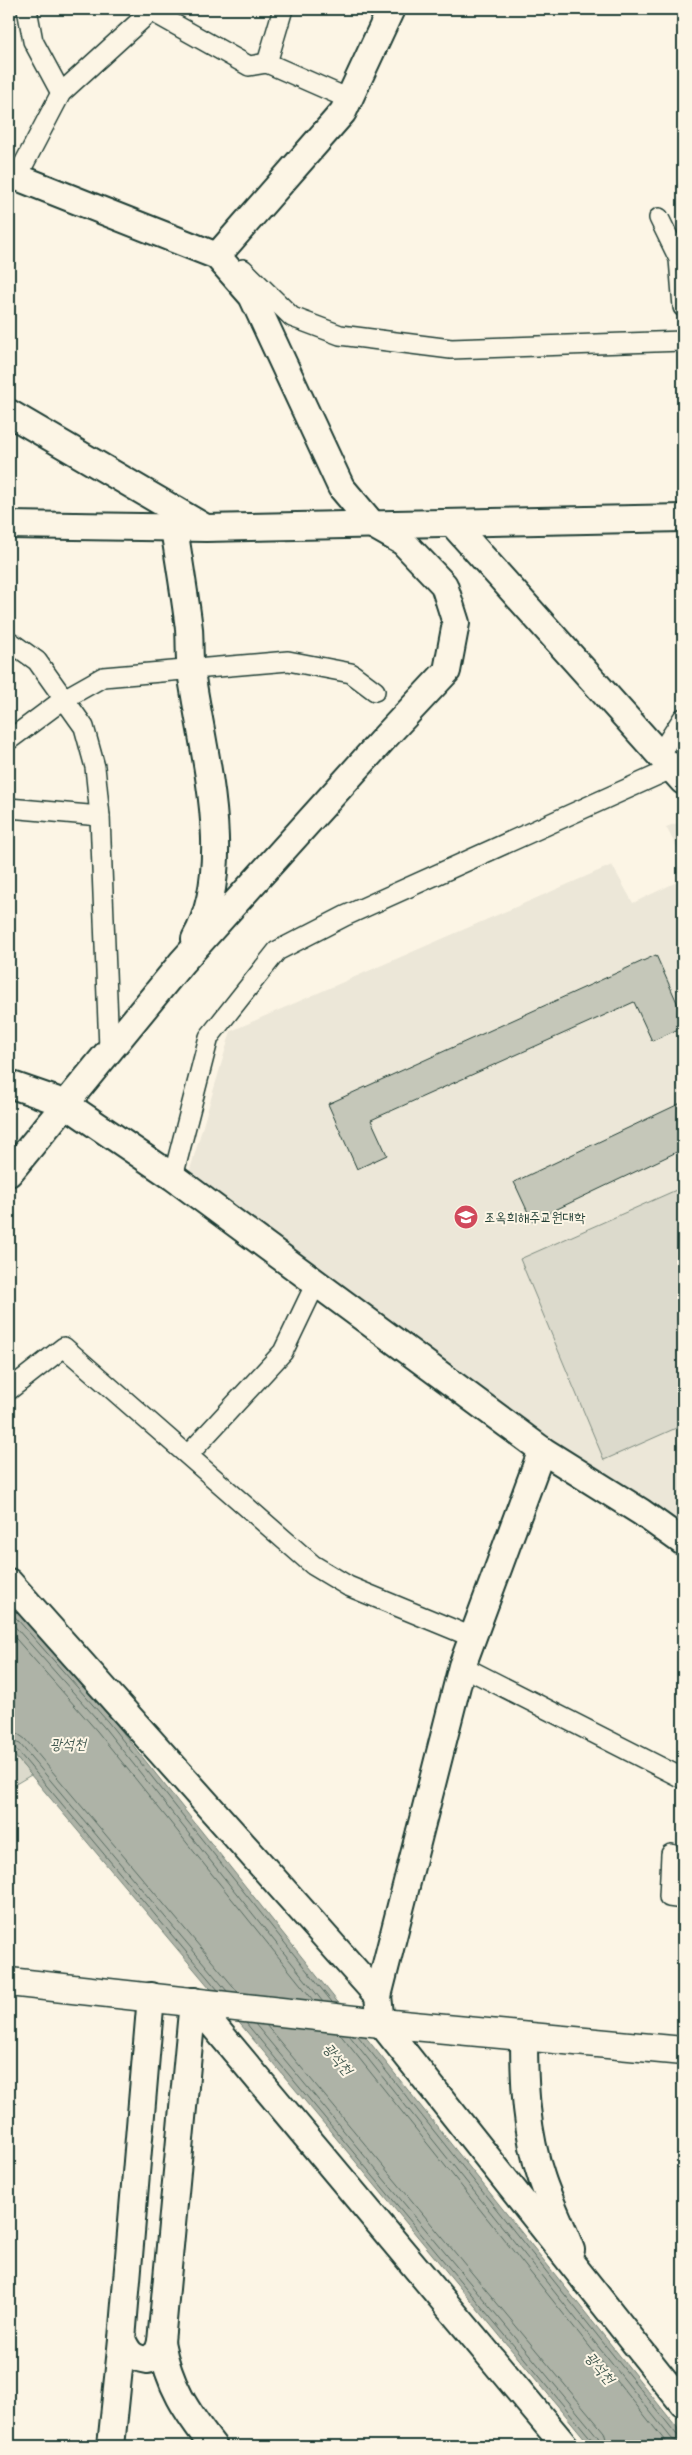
<svg xmlns="http://www.w3.org/2000/svg" width="692" height="2455" font-family="'Patrick Hand','Poor Story',sans-serif">
	<rect width="100%" height="100%" fill="#fcf5e5"/>
	<filter id="ink" filterUnits="userSpaceOnUse"><feTurbulence type="fractalNoise" baseFrequency=".02" numOctaves="2"/><feDisplacementMap in="SourceGraphic" scale="10" xChannelSelector="R" yChannelSelector="G"/><feConvolveMatrix kernelMatrix="1 2 1 2 8 2 1 2 1" color-interpolation-filters="sRGB"/></filter>
	<g filter="url(#ink)">
		<g fill="#ece7d8">
			<path d="M683,821V859L666,827Z"/>
			<path d="M612,865L633,903L683,879V1524L484,1396L309,1260L189,1173L231,1031Z"/>
		</g>
		<g fill="#dcdacc" stroke="#7e8c80">
			<path d="M683,1187V1425L604,1460L520,1259Z"/>
			<path d="M9,1749L31,1775L9,1788Z"/>
		</g>
		<path fill="#aeb3a7" stroke="#758479" d="M9,1603L112,1719L683,2435V2446H591L331,2132L9,1749Z"/>
		<g fill="none" stroke-linecap="round" stroke-linejoin="round">
			<g stroke="#586c62" stroke-width="1">
				<path d="M9,1610L108,1722L332,2002"/>
				<path d="M9,1620L103,1726L323,2002"/>
				<path d="M9,1631L97,1731L313,2000"/>
				<path d="M9,1732L18,1734L25,1739L238,1992"/>
				<path d="M9,1740L20,1744L227,1991"/>
				<path d="M9,1746L15,1748L218,1990"/>
				<path d="M246,2023L593,2441L595,2446"/>
				<path d="M255,2024L598,2437L601,2446"/>
				<path d="M266,2025L604,2432L608,2446"/>
				<path d="M339,2033L669,2446"/>
				<path d="M349,2035L672,2439L683,2444"/>
				<path d="M358,2036L677,2435L683,2437"/>
			</g>
		</g>
		<g fill="#c5c7b9" stroke="#1f3d34">
			<path d="M656,955L683,1016V1027L652,1041L634,1002L371,1120L387,1155L357,1169L328,1104Z"/>
			<path d="M683,1102V1149L532,1221L514,1182Z"/>
		</g>
		<g fill="none" stroke-linecap="round" stroke-linejoin="round">
			<defs>
				<g id="street">
					<path d="M27,9L33,41L61,93"/>
					<path d="M267,63L283,9"/>
					<path d="M17,177L61,93L151,11L249,66L267,63L349,99"/>
					<path d="M659,218L679,259L683,307"/>
					<path d="M243,269L292,317L340,335L451,349L683,341"/>
					<path d="M9,641L37,661L84,727L95,767L100,816L109,1049"/>
					<path d="M9,740L64,699L103,677L288,661L351,673L375,691"/>
					<path d="M659,755L683,718"/>
					<path d="M9,808L100,816"/>
					<path d="M173,1177L209,1037L277,951L345,916L671,769"/>
					<path d="M9,1390L64,1347L313,1565L348,1586L472,1637"/>
					<path d="M188,1455L283,1352L316,1283"/>
					<path d="M462,1666L680,1777"/>
					<path d="M671,1854L669,1897L683,1899"/>
				</g>
				<g id="secondary">
					<path d="M9,171L17,177L217,256L252,296L341,487L373,525L403,542L444,585L456,623L447,671L387,735L182,962L9,1173"/>
					<path d="M217,256L343,112L391,9"/>
					<path d="M9,413L204,527"/>
					<path d="M452,523L683,781"/>
					<path d="M9,525L206,528L683,518"/>
					<path d="M174,528C179,561 185,595 189,629C190,643 189,657 191,671C202,751 237,865 195,939"/>
					<path d="M9,1084L64,1103L173,1177L542,1450L641,1512L683,1542"/>
					<path d="M9,1582L378,1996L381,2023L683,2404"/>
					<path d="M151,1996L122,2339C128,2353 132,2358 148,2360L158,2352L161,2342L193,2001"/>
					<path d="M378,1996L462,1666L542,1450"/>
					<path d="M193,2001L565,2446"/>
					<path d="M524,2036C524,2084 526,2133 542,2179C550,2203 562,2226 571,2250"/>
					<path d="M161,2342C169,2386 186,2411 213,2446"/>
					<path d="M111,2446L122,2339"/>
				</g>
				<path id="primary" d="M9,1982L381,2023L683,2051"/>
			</defs>
			<use href="#street" stroke="#1f3d34" stroke-width="22"/>
			<use href="#secondary" stroke="#1f3d34" stroke-width="30"/>
			<use href="#primary" stroke="#1f3d34" stroke-width="31"/>
			<use href="#street" stroke="#fcf5e5" stroke-width="19"/>
			<use href="#secondary" stroke="#fcf5e5" stroke-width="26"/>
			<use href="#primary" stroke="#fcf5e5" stroke-width="28"/>
		</g>
	</g>
	<defs>
		<symbol id="university-disc" viewBox="-11 -11 22 22"><circle r="9.5" fill="#d1495b" stroke="#fcf5e5"/><path d="M0-5L7-2L0 1L-7-2ZM-4 1L0 2.5L4 1V4Q0 6-4 4Z" fill="#fff"/></symbol>
	</defs>
	<g fill-rule="evenodd">
		<use href="#university-disc" x="452" y="1203" width="28" height="28"/>
	</g>
	<g text-anchor="middle" stroke-width="4" stroke-linejoin="round" paint-order="stroke">
		<g font-size="14" fill="#1f3d34" stroke="#fcf5e5" text-anchor="start">
			<text x="484" y="1222">조옥희해주교원대학</text>
		</g>
		<g font-size="15" font-style="italic" fill="#435a51" stroke="#fcf5e5">
			<text x="68" y="1749">광석천</text>
			<text transform="translate(338 2059) rotate(50)" y="5">광석천</text>
			<text transform="translate(600 2368) rotate(50)" y="5">광석천</text>
		</g>
	</g>
	<rect width="692" height="2455" fill="none" stroke="#fcf5e5" stroke-width="30"/>
	<rect x="15" y="15" width="662" height="2425" fill="none" stroke="#1f3d34" stroke-width="2" filter="url(#ink)"/>
</svg>
